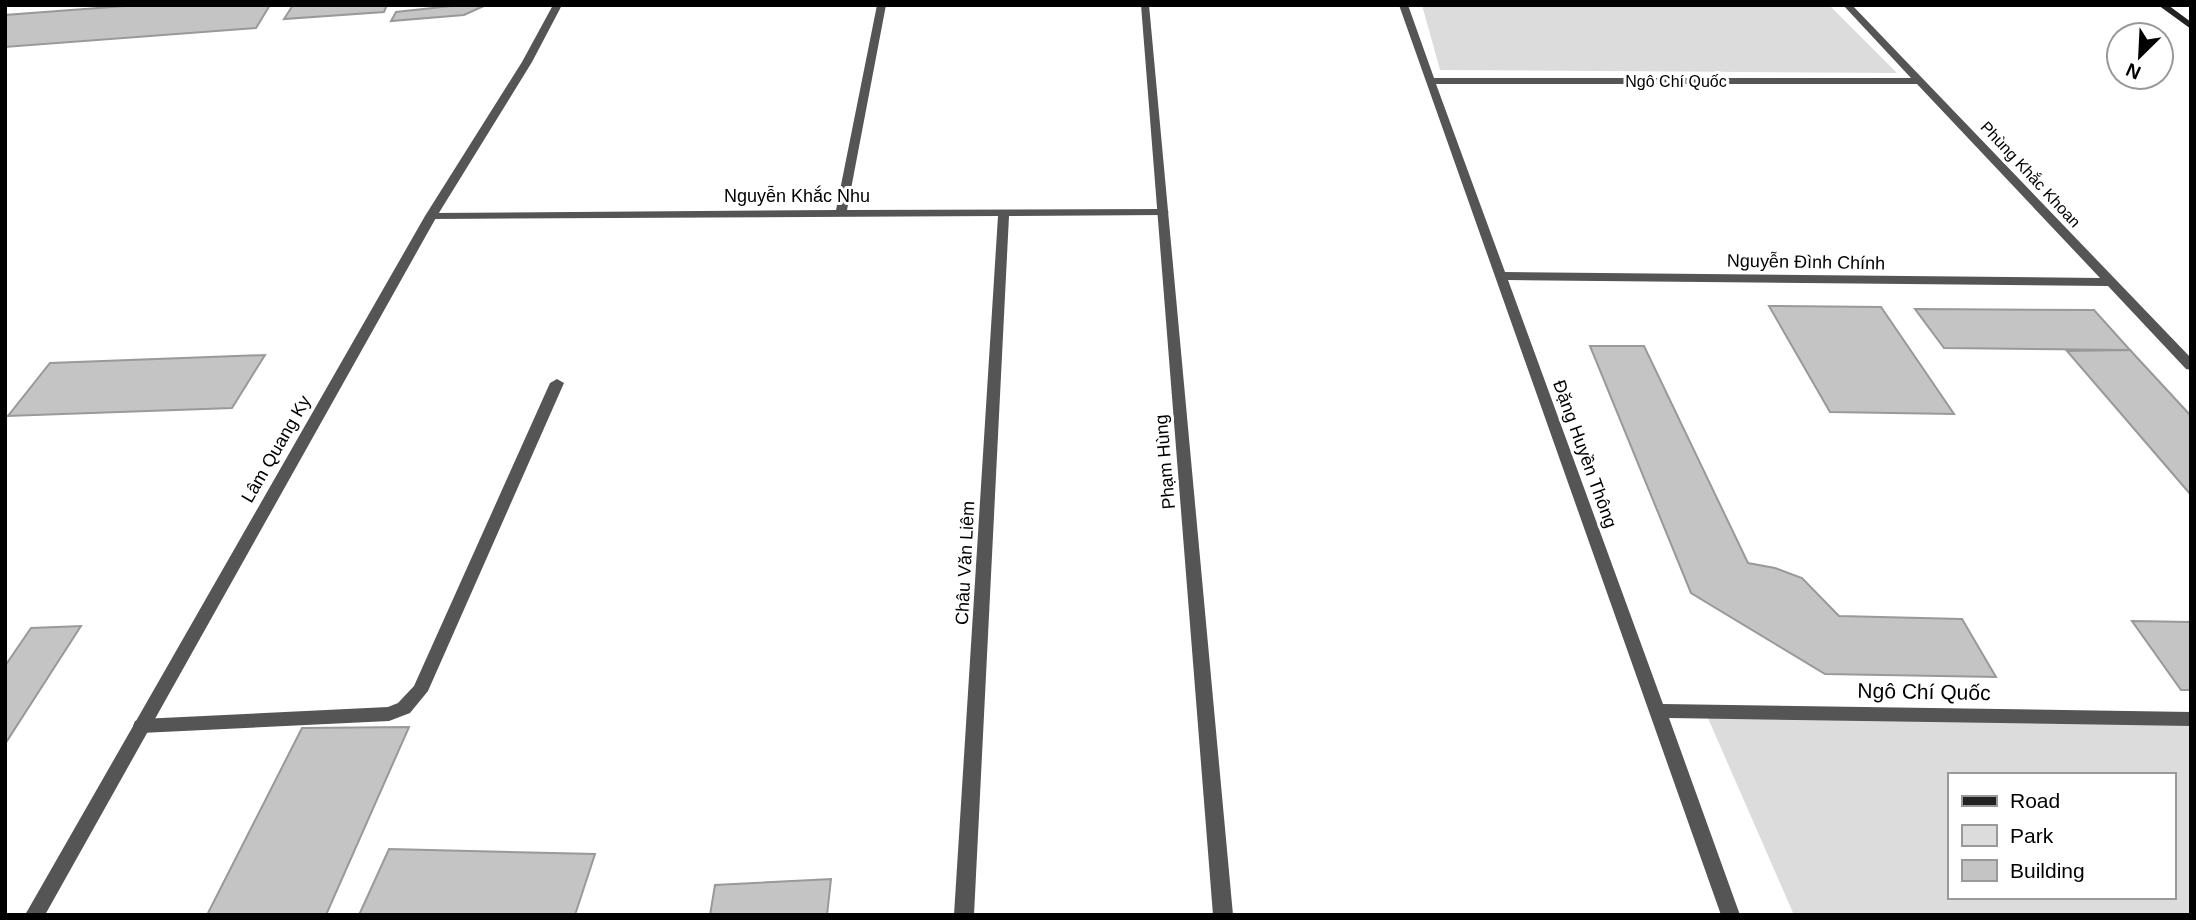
<svg xmlns="http://www.w3.org/2000/svg" width="2196" height="920" font-family="Arial,sans-serif">
	<rect width="100%" height="100%" fill="#fff"/>
	<g fill="#dcdcdc" fill-rule="evenodd">
		<path d="M1422,5H1829L1897,73L1440,70Z"/>
		<path d="M1704,709L2191,718V915H1794ZM1949,775H2173V897H1949Z"/>
	</g>
	<g fill="#c4c4c4" stroke="#999" stroke-width="2">
		<path d="M138,5H270L256,28L5,47V15Z"/>
		<path d="M293,5H387L384,12L284,19Z"/>
		<path d="M460,5H486L464,15L391,21L396,12Z"/>
		<path d="M1769,306L1881,307L1954,414L1830,412Z"/>
		<path d="M1915,309L2094,310L2130,350L1944,348Z"/>
		<path d="M1590,346H1644L1748,563L1775,568L1802,578L1839,616L1962,619L1996,677L1825,674L1691,593Z"/>
		<path d="M2130,350L2191,416V495L2067,351Z"/>
		<path d="M265,355L232,408L8,416L50,363Z"/>
		<path d="M2132,621L2191,622V690H2181Z"/>
		<path d="M81,626L5,744V666L31,628Z"/>
		<path d="M409,727L326,915H207L302,728Z"/>
		<path d="M389,849L595,854L575,915H359Z"/>
		<path d="M831,879L827,915H710L715,885Z"/>
	</g>
	<g fill="none" stroke-linecap="round" stroke-linejoin="round">
		<path fill="#555" fill-rule="evenodd" d="M557,379L564,383L428,691L410,713L389,721L141,733L135,731L133,726L135,721L141,719L388,707L398,703L414,686L550,383Z"/>
		<g fill="#555" fill-rule="evenodd">
			<path d="M877,5H886L847,210L1163,209L1169,212L1163,215L1009,216L974,915H954L998,216L431,219L425,216L431,213L836,210Z"/>
			<path d="M1399,5H1408L1434,78H1911L1843,5H1852L2191,358V370L2186,369L2108,286L1508,280L1663,704L2191,712V726L1669,718L1740,915H1721ZM1436,84H1917L2100,278L1505,272Z"/>
		</g>
		<g fill="#555" fill-rule="evenodd">
			<path d="M553,5H562L532,62L437,216L45,915H25L425,216L522,62Z"/>
			<path d="M1141,5H1149L1233,915H1213Z"/>
		</g>
		<path fill="#222" fill-rule="evenodd" d="M2158,5H2168L2191,22V29Z"/>
	</g>
	<g text-anchor="middle" stroke-width="6" stroke-linejoin="round" paint-order="stroke">
		<g font-size="16" fill="#000" stroke="#fff">
			<text x="1676" y="87">Ngô Chí Quốc</text>
			<text transform="translate(2031 174) rotate(47)" y="6">Phùng Khắc Khoan</text>
		</g>
		<g font-size="18" fill="#000" stroke="#fff">
			<text x="797" y="202">Nguyễn Khắc Nhu</text>
			<text transform="translate(1806 262) rotate(1)" y="6">Nguyễn Đình Chính</text>
			<text transform="translate(276 449) rotate(-60)" y="6">Lâm Quang Ky</text>
			<text transform="translate(1585 454) rotate(70)" y="6">Đặng Huyền Thông</text>
			<text transform="translate(1165 462) rotate(-95)" y="6">Phạm Hùng</text>
			<text transform="translate(965 563) rotate(-87)" y="6">Châu Văn Liêm</text>
		</g>
		<g font-size="21" fill="#000" stroke="#fff">
			<text transform="translate(1924 692) rotate(1)" y="7">Ngô Chí Quốc</text>
		</g>
	</g>
	<rect width="2196" height="920" fill="none" stroke="#000000" stroke-width="14"/>
	<rect x="1948" y="773" width="228" height="126" fill="#ffffff" stroke="#999999" stroke-width="2"/>
	<rect x="1962" y="796" width="35" height="10" fill="#222222" stroke="#999999" stroke-width="2"/>
	<text x="2010" y="808" font-size="21" fill="#000000">Road</text>
	<rect x="1962" y="825" width="35" height="21" fill="#dcdcdc" stroke="#999999" stroke-width="2"/>
	<text x="2010" y="843" font-size="21" fill="#000000">Park</text>
	<rect x="1962" y="860" width="35" height="21" fill="#c4c4c4" stroke="#999999" stroke-width="2"/>
	<text x="2010" y="878" font-size="21" fill="#000000">Building</text>
	<g transform="translate(2140 56) rotate(204)"><circle r="33" fill="#ffffff" stroke="#999999" stroke-width="2"/>
	<path d="M0-5L12 26L0 18L-12 26Z" fill="#000000"/>
	<text y="-10" font-size="19" font-weight="bold" text-anchor="middle" fill="#000000">N</text>
	</g>
</svg>
